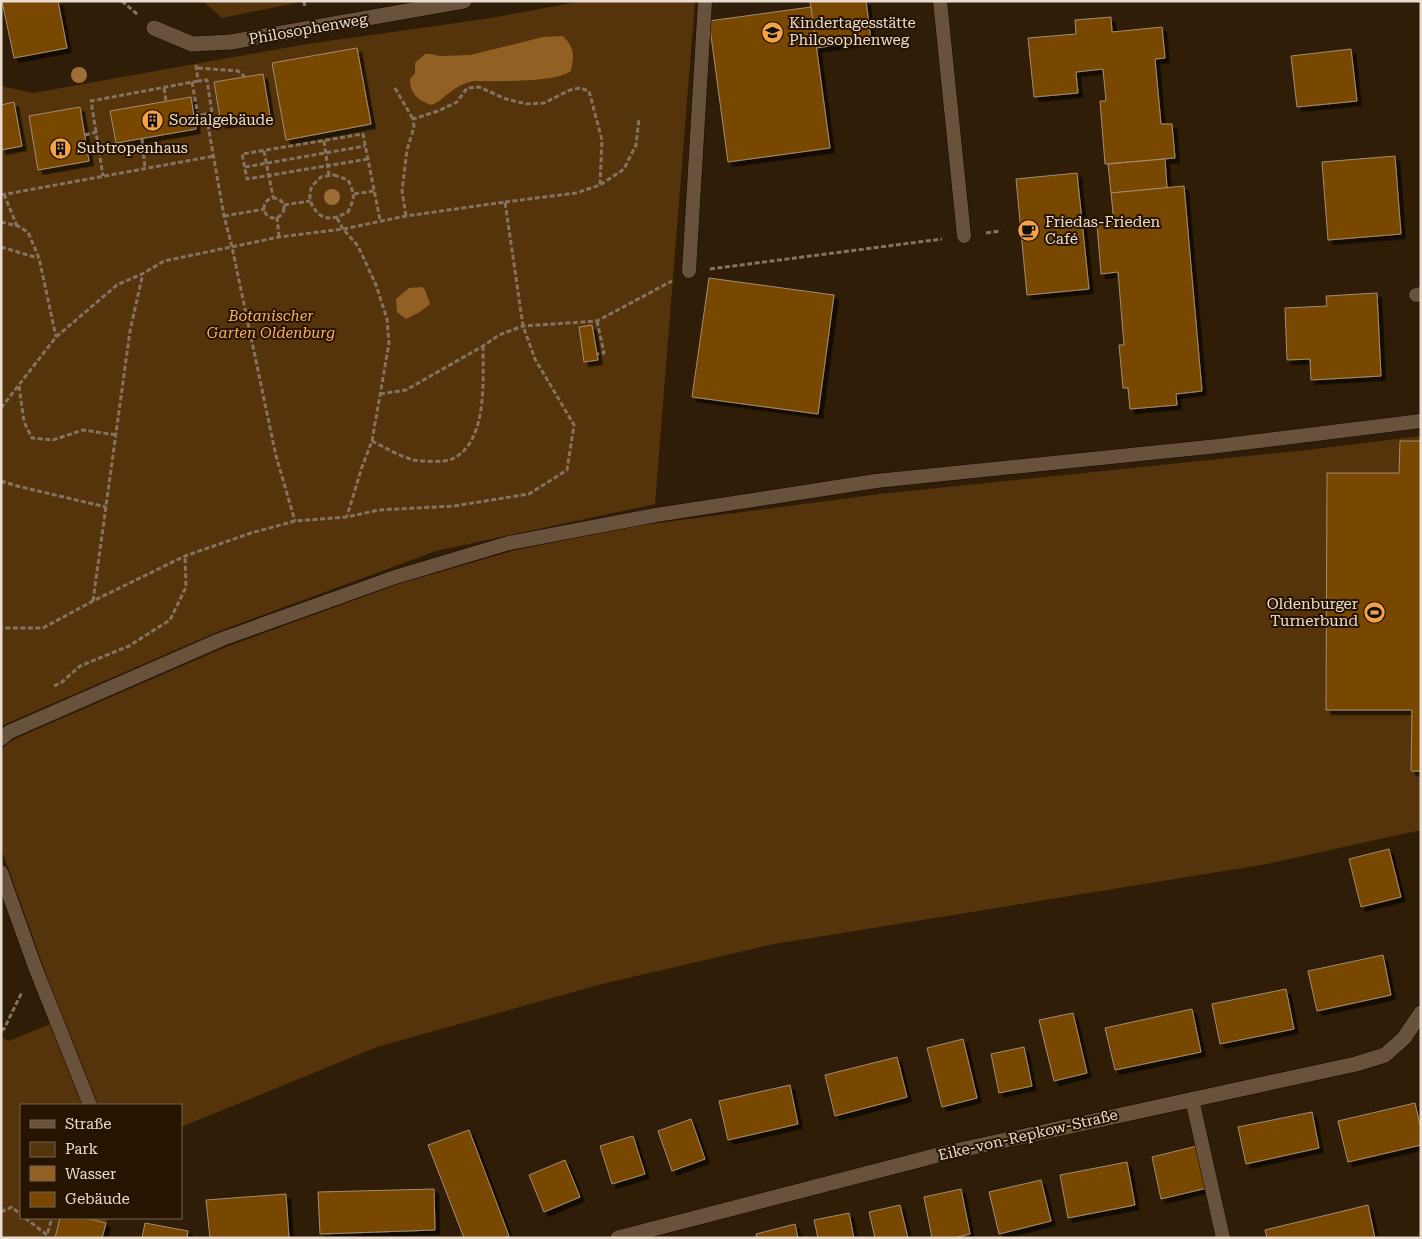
<svg xmlns="http://www.w3.org/2000/svg" width="1422" height="1239" font-family="'Roboto Serif',serif">
	<defs>
		<filter id="shadow"><feDropShadow dx="4.5" dy="4.5" stdDeviation="0" flood-color="#0009"/></filter>
	</defs>
	<rect width="100%" height="100%" fill="#301d07"/>
	<g fill="#55340b">
		<path d="M203,1H296V3L222,18Z"/>
		<path d="M583,1H695L655,504L436,551L217,632L1,726V86L33,93L307,44L485,19Z"/>
		<path d="M1421,436V830L1267,864L774,944L602,984L377,1047L181,1127V1105H21V1218H108L103,1238H1V1024L4,1029L2,1037L9,1041L62,1019L1,848V750L10,741L226,647L398,584L516,550L643,525L880,494L1307,450Z"/>
	</g>
	<g fill="#936024">
		<path d="M563,36C575,49 574,54 571,71C554,83 496,81 473,81C464,83 456,87 449,93C442,98 440,102 431,105C418,100 410,94 410,79L415,74V63L425,54H431L440,56L470,55L543,37Z"/>
		<path d="M422,287L425,290L430,304L420,312L406,319L397,312L396,299L409,288Z"/>
	</g>
	<g fill="#784700" stroke="#a48c74" filter="url(#shadow)">
		<path d="M2,1H58L67,48L14,58Z"/>
		<path d="M810,1H866L871,40L816,48Z"/>
		<path d="M811,7L830,148L728,162L709,21Z"/>
		<path d="M1111,17L1112,32L1162,27L1165,58L1155,59L1161,124H1172L1175,158L1105,164L1100,101H1106L1103,69L1076,72L1078,93L1034,97L1028,38L1076,34L1075,20Z"/>
		<path d="M357,48L371,124L286,140L272,63Z"/>
		<path d="M1351,49L1357,101L1297,107L1291,56Z"/>
		<path d="M263,74L270,116L221,124L214,82Z"/>
		<path d="M191,97L196,129L116,143L110,111Z"/>
		<path d="M14,102L22,146L1,150V105Z"/>
		<path d="M80,107L89,161L38,170L29,116Z"/>
		<path d="M1395,156L1401,234L1328,240L1322,162Z"/>
		<path d="M1165,159L1167,188L1111,193L1108,164Z"/>
		<path d="M1077,173L1089,289L1027,295L1016,179Z"/>
		<path d="M1184,186L1202,391L1176,394L1177,405L1130,409L1128,388H1123L1119,345H1124L1118,272L1101,274L1097,225L1114,223L1111,193Z"/>
		<path d="M709,278L834,295L818,414L692,397Z"/>
		<path d="M1377,293L1381,376L1311,380L1310,359L1287,360L1285,308L1327,306L1326,296Z"/>
		<path d="M592,325L598,360L584,362L579,327Z"/>
		<path d="M1400,441H1421V771H1411L1412,710H1326L1327,473H1399Z"/>
		<path d="M1389,849L1401,897L1361,907L1349,859Z"/>
		<path d="M1383,955L1391,995L1317,1011L1308,971Z"/>
		<path d="M1286,989L1294,1029L1220,1044L1212,1004Z"/>
		<path d="M1192,1009L1201,1052L1115,1070L1105,1028Z"/>
		<path d="M1073,1013L1087,1073L1054,1081L1039,1020Z"/>
		<path d="M963,1039L977,1098L942,1107L927,1048Z"/>
		<path d="M1024,1047L1032,1086L999,1093L991,1054Z"/>
		<path d="M897,1057L907,1097L835,1116L825,1075Z"/>
		<path d="M790,1085L798,1124L728,1140L719,1101Z"/>
		<path d="M1415,1103L1421,1129V1145L1348,1162L1338,1121Z"/>
		<path d="M1312,1112L1319,1148L1246,1164L1238,1127Z"/>
		<path d="M691,1119L705,1159L672,1171L658,1131Z"/>
		<path d="M469,1130L509,1236L503,1238H464L428,1145Z"/>
		<path d="M633,1136L645,1174L612,1184L600,1146Z"/>
		<path d="M1197,1146L1207,1188L1161,1199L1152,1157Z"/>
		<path d="M565,1160L580,1197L544,1212L529,1175Z"/>
		<path d="M1127,1162L1135,1205L1068,1218L1060,1175Z"/>
		<path d="M1041,1180L1051,1221L999,1234L989,1192Z"/>
		<path d="M434,1189L435,1230L320,1234L318,1192Z"/>
		<path d="M961,1189L970,1234L953,1238H932L924,1197Z"/>
		<path d="M286,1194L289,1238H210L206,1200Z"/>
		<path d="M900,1205L908,1238H875L869,1212Z"/>
		<path d="M1368,1205L1375,1238H1267L1265,1230Z"/>
		<path d="M849,1213L854,1238H818L814,1220Z"/>
		<path d="M60,1218H86L106,1223L102,1238H55Z"/>
		<path d="M145,1223L188,1231L187,1238H142Z"/>
		<path d="M795,1224L798,1238H757L756,1234Z"/>
	</g>
	<g fill="none" stroke-linecap="round" stroke-linejoin="round">
		<defs>
			<g id="lane">
				<path d="M940,1L964,236"/>
				<path d="M689,271L705,1"/>
				<path d="M1416,295L1421,294"/>
				<path d="M1,739L9,732L222,639L395,577L509,543L656,515L876,481L1218,446L1421,421"/>
				<path d="M1,872L35,967L90,1105"/>
				<path d="M1192,1099L1223,1238"/>
			</g>
			<g id="street">
				<path d="M154,28L192,44L231,42L464,1"/>
				<path d="M618,1238L946,1153L1356,1064L1385,1055L1404,1038L1421,1013"/>
			</g>
		</defs>
		<use href="#lane" stroke="#170600" stroke-width="15"/>
		<use href="#street" stroke="#170600" stroke-width="16"/>
		<g stroke="#847362" stroke-width="3" stroke-dasharray="5 2.5" stroke-linecap="butt">
			<path d="M122,1L138,15"/>
			<path d="M304,1L305,8"/>
			<path d="M196,65L198,81L207,80L212,113L206,114L224,216L232,247L276,456L295,521"/>
			<path d="M198,68L238,71L245,77"/>
			<path d="M192,82L198,116L206,114"/>
			<path d="M164,88L166,101"/>
			<path d="M395,88L413,119"/>
			<path d="M96,132L91,101L198,81"/>
			<path d="M85,135L96,132L103,176"/>
			<path d="M142,139L145,168"/>
			<path d="M324,141L329,176"/>
			<path d="M264,151L273,197"/>
			<path d="M368,159L247,179L242,154L363,134L380,220"/>
			<path d="M245,167L365,146"/>
			<path d="M334,175L348,180C355,195 355,197 348,212C333,220 321,222 312,205C310,201 309,194 311,189C312,185 318,180 321,177Z"/>
			<path d="M4,194L17,226"/>
			<path d="M354,194L374,191"/>
			<path d="M1,195L214,156"/>
			<circle cx="274" cy="208" r="10"/>
			<path d="M505,202L576,193L600,185L624,169L636,145L639,119"/>
			<path d="M284,205L310,201"/>
			<path d="M224,216L265,209"/>
			<path d="M406,216L402,191L407,150L414,127L413,119L438,111L457,102L467,88L479,87L506,99L527,104L544,103L570,90L580,88L589,91L602,140L600,185"/>
			<path d="M277,217L279,237"/>
			<path d="M337,218L343,229L358,246L376,285L387,319L389,343L372,441L362,467L347,516"/>
			<path d="M1,222L18,226L28,232L39,258L56,337"/>
			<path d="M986,233L1001,231"/>
			<path d="M1,247L38,258"/>
			<path d="M710,269L942,239"/>
			<path d="M597,321L604,353L597,354"/>
			<path d="M19,386L24,422L32,438L53,440L83,430L117,435"/>
			<path d="M380,394L406,390L483,346L499,335L523,326L597,321L672,281"/>
			<path d="M1,408L56,337L117,285L144,273L164,261L279,237L343,229L406,216L505,202L523,326L535,359L574,425L567,470L529,494L454,506L379,510L347,517L295,521L251,533L185,556L93,601L43,628H1"/>
			<path d="M372,441C384,447 401,457 414,460C423,461 443,463 452,459C488,443 483,379 483,346"/>
			<path d="M1,481L17,486L106,507"/>
			<path d="M93,601L130,331L143,273"/>
			<path d="M54,686L62,682L80,666L129,646L170,620L186,587L185,556"/>
			<path d="M1,1030L4,1029L22,992"/>
			<path d="M1,1212L12,1207L21,1215"/>
			<path d="M25,1218L47,1235L52,1218"/>
		</g>
		<use href="#lane" stroke="#68523c" stroke-width="14"/>
		<use href="#street" stroke="#68523c" stroke-width="15"/>
	</g>
	<g fill="#9f6e37">
		<circle cx="79" cy="75" r="8"/>
		<circle cx="332" cy="197" r="8"/>
	</g>
	<defs>
		<symbol id="school-disc" viewBox="-11 -11 22 22"><circle r="9.5" fill="#f4a344" stroke="#261300"/><path d="M0-5L7-2L0 1L-7-2ZM-4 1L0 2.5L4 1V4Q0 6-4 4Z" fill="#111"/></symbol>
		<symbol id="building-disc" viewBox="-11 -11 22 22"><circle r="9.5" fill="#f4a344" stroke="#261300"/><path d="M-4-6H4V6H1V3H-1V6H-4ZM-2.5-4.3h1.7v1.8h-1.7ZM.8-4.3h1.7v1.8H.8ZM-2.5-1h1.7V.8h-1.7ZM.8-1h1.7V.8H.8Z" fill="#111"/></symbol>
		<symbol id="cafe-disc" viewBox="-11 -11 22 22"><circle r="9.5" fill="#f4a344" stroke="#261300"/><path d="M-5.5-4.5H6V0H3Q3 3.5 0 3.5H-2.5Q-5.5 3.5-5.5 0ZM3-3.2v2h1.7v-2ZM-6 4.5H4V6H-6Z" fill="#111"/></symbol>
		<symbol id="stadium-disc" viewBox="-11 -11 22 22"><circle r="9.5" fill="#f4a344" stroke="#261300"/><path d="M0-5a6.5 5 0 1 0 0 10a6.5 5 0 1 0 0-10ZM-3.5-1.8h7v3.6h-7Z" fill="#111"/></symbol>
	</defs>
	<g fill-rule="evenodd">
		<use href="#school-disc" x="760" y="20" width="25" height="25"/>
		<use href="#building-disc" x="140" y="108" width="25" height="25"/>
		<use href="#building-disc" x="48" y="136" width="25" height="25"/>
		<use href="#cafe-disc" x="1016" y="218" width="25" height="25"/>
		<use href="#stadium-disc" x="1362" y="600" width="25" height="25"/>
	</g>
	<g text-anchor="middle" stroke-width="4" stroke-linejoin="round" paint-order="stroke">
		<g font-size="15" fill="#eaddd0" stroke="#261300" text-anchor="start">
			<text x="789" y="28">Kindertagesstätte<tspan x="789" dy="17">Philosophenweg</tspan></text>
			<text x="169" y="125">Sozialgebäude</text>
			<text x="77" y="153">Subtropenhaus</text>
			<text x="1045" y="227">Friedas-Frieden<tspan x="1045" dy="17">Café</tspan></text>
			<text x="1358" y="609" text-anchor="end">Oldenburger<tspan x="1358" dy="17">Turnerbund</tspan></text>
		</g>
		<g font-size="15" fill="#eaddd0" stroke="#261300">
			<text transform="translate(308 29) rotate(-10)" y="5">Philosophenweg</text>
			<text transform="translate(1028 1135) rotate(-13)" y="5">Eike-von-Repkow-Straße</text>
		</g>
		<g font-size="15" font-style="italic" fill="#fab15f" stroke="#261300">
			<text x="271" y="321">Botanischer<tspan x="271" dy="17">Garten Oldenburg</tspan></text>
		</g>
	</g>
	<rect width="1422" height="1239" fill="none" stroke="#eaddd0" stroke-width="5"/>
	<rect x="20" y="1104" width="162" height="115" fill="#261300" stroke="#746453"/>
	<rect x="30" y="1120" width="25" height="8" fill="#68523c" stroke="#746453"/>
	<text x="65" y="1129" font-size="15" fill="#eaddd0">Straße</text>
	<rect x="30" y="1142" width="25" height="15" fill="#55340b" stroke="#746453"/>
	<text x="65" y="1154" font-size="15" fill="#eaddd0">Park</text>
	<rect x="30" y="1166" width="25" height="15" fill="#936024" stroke="#746453"/>
	<text x="65" y="1179" font-size="15" fill="#eaddd0">Wasser</text>
	<rect x="30" y="1192" width="25" height="15" fill="#784700" stroke="#746453"/>
	<text x="65" y="1204" font-size="15" fill="#eaddd0">Gebäude</text>
</svg>
